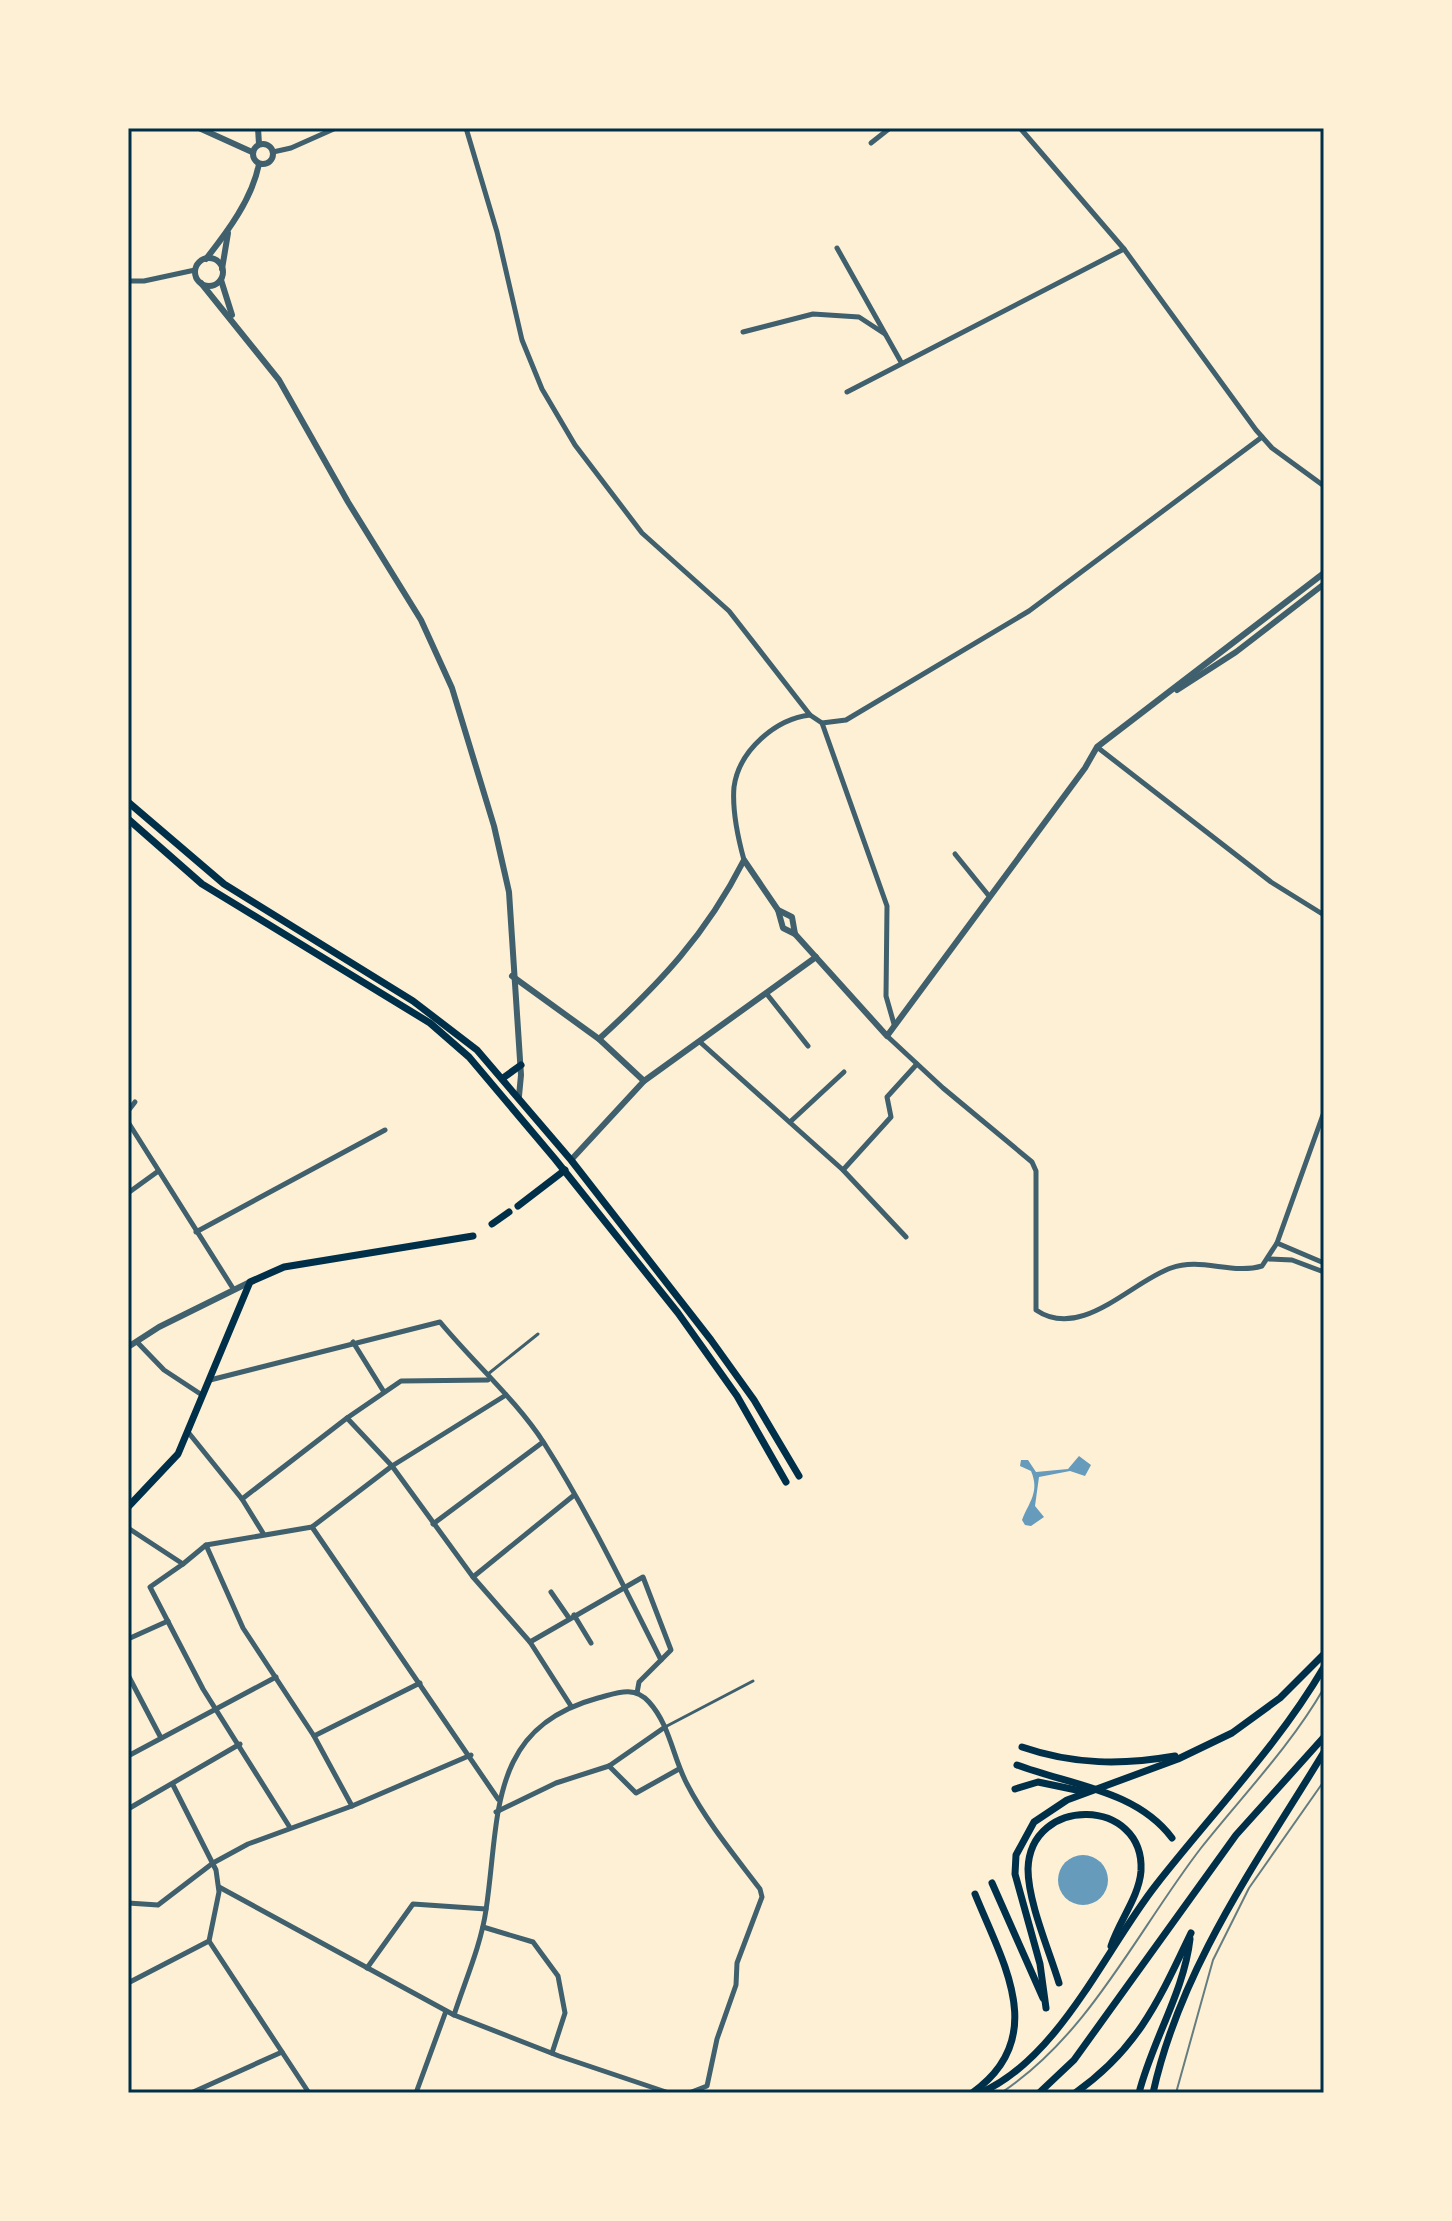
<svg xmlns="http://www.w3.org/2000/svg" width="1452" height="2221" font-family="'Playfair Display',serif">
	<rect width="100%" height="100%" fill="#fdf0d5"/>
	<g fill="#669bbc">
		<path d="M1079,1456L1091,1465L1085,1476L1070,1471L1039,1477L1035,1506L1044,1517L1031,1526L1025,1525L1022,1520C1029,1502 1040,1492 1031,1471L1020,1466L1021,1460H1028L1036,1472L1068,1469Z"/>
		<circle cx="1083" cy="1880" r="25"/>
	</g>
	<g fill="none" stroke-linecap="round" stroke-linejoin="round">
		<g stroke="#3f606c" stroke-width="3">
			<path d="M488,1374L538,1334"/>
			<path d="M665,1727L753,1681"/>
		</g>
		<g stroke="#3f606c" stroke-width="5">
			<path d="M466,128L497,232L522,340L542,389L575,445L642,533L729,611L810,715L822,723L887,906L886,996L894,1024"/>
			<path d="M1020,128L1124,249L1256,430L1272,448L1324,486"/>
			<path d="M871,143L890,128"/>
			<path d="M273,152L291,148L336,128"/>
			<path d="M837,248L901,362"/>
			<path d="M128,281H144L195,270"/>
			<path d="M743,332L813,314L859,317L885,334"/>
			<path d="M847,392L1124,249"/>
			<path d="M822,723L846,720L1029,611L1262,437"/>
			<path d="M1097,747L1271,882L1324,915"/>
			<path d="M955,854L989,896"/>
			<path d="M744,860C738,838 732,810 734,787C739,750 776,719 810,715"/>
			<path d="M766,993L808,1046"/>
			<path d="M887,1036L943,1088L1032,1162L1036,1171V1310C1081,1341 1131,1282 1171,1268C1201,1257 1232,1275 1262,1266L1277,1243L1324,1112"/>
			<path d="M700,1042L843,1170L906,1237"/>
			<path d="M128,1111L135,1102"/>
			<path d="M128,1122L234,1290"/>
			<path d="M790,1122L844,1072"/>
			<path d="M843,1170L891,1117L887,1097L917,1064"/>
			<path d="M128,1193L157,1172"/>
			<path d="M196,1232L385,1130"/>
			<path d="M1277,1243L1324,1263"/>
			<path d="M1269,1259L1292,1260L1324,1272"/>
			<path d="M137,1342L164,1370L202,1395"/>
			<path d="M353,1342L384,1392"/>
			<path d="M210,1380L440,1322C473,1362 517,1401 544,1443C588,1512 624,1587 661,1660"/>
			<path d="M347,1418L392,1466L473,1577L530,1642L571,1706"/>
			<path d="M188,1432L242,1499L263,1533"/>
			<path d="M242,1499L347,1418L401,1381L488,1380"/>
			<path d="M433,1524L543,1442"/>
			<path d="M312,1527L498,1799"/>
			<path d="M128,1528L183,1564L150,1587L203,1689L289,1826"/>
			<path d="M206,1545L243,1628L314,1736L352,1806"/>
			<path d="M183,1564L206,1545L312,1527L392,1466L506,1395"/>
			<path d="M473,1577L573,1496"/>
			<path d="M551,1592L569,1618"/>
			<path d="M574,1615L591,1643"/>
			<path d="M128,1639L168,1621"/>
			<path d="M530,1642L643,1577L671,1650L639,1682L637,1693"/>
			<path d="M128,1675L161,1738"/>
			<path d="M314,1736L420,1683"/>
			<path d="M128,1756L276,1677"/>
			<path d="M609,1766L636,1793L679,1769"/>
			<path d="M128,1809L240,1744"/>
			<path d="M496,1812L556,1783L609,1766L665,1727"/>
			<path d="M219,1887L454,2015L559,2056L669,2093"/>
			<path d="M128,1903L158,1905L213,1863L248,1844L352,1806L471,1755"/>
			<path d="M483,1927L533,1942L558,1976L565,2013L552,2053"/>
			<path d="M209,1941L309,2093"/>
			<path d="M367,1968L413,1904L486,1909"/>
			<path d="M128,1983L209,1941L219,1892L216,1870L173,1785"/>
			<path d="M454,2015C465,1981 481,1945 486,1910C500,1818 487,1728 598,1698C617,1693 634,1685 649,1702C670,1725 673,1758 687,1784C706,1821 735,1856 760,1889L762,1897L737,1963L736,1985L717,2039L707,2086L689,2093"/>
			<path d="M191,2093L282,2052"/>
			<path d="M416,2093L446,2011"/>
		</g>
		<g stroke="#3f606c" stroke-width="6">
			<path d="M199,128L252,152"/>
			<path d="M258,128L259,144"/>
			<circle cx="263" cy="154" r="10"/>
			<circle cx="209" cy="272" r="14"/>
			<path d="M206,259C228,231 252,199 259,164"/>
			<path d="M222,269L228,233"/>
			<path d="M221,280L232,315"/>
			<path d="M201,283L279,380L348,502L421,620L452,688L494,826L509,892L521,1075L519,1096"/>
			<path d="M1177,690L1236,652L1324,584"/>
			<path d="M778,910L783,928L795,934"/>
			<path d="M512,976L599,1039L644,1081"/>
			<path d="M599,1039C660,983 706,935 744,860L778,910L792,917L795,934L887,1036L1085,768L1097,747L1324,573"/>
			<path d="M571,1160L644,1081L816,957"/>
			<path d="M128,1347L159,1327L250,1282"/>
		</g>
		<g stroke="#003049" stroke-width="7">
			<path d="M518,1206L565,1170"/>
			<path d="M492,1224L509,1212"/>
			<path d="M128,1507L178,1454L250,1282L284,1267L473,1236"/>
		</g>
		<g stroke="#003049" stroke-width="7">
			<path d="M128,802L224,884L413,1001L477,1050L571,1160L711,1340L754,1400L799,1476"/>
			<path d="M128,819L202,884L430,1023L469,1057L555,1159L678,1313L737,1396L786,1482"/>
			<path d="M503,1078L521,1065"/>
			<path d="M1022,1747C1074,1765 1123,1765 1175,1756"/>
			<path d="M1017,1765C1070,1785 1136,1790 1172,1838"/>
			<path d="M1015,1789L1038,1782L1086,1792"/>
			<path d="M992,1883L1043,1998"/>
			<path d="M1059,1983C1049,1950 1028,1902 1028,1869C1030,1795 1145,1797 1141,1871C1139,1897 1119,1921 1111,1946"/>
			<path d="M1046,2008L1040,1964L1015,1874L1016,1855L1034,1822L1067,1800L1178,1759L1232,1733L1280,1698L1324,1654"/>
			<path d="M972,2093C1050,2038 1003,1963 975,1894"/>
			<path d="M980,2093C1059,2059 1105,1950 1156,1885C1213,1812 1277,1747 1324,1667"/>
			<path d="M1039,2093L1074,2060L1236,1835L1324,1737"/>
			<path d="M1075,2093C1138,2049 1159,2000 1191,1933"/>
			<path d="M1139,2093C1152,2041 1184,1992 1190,1939"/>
			<path d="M1153,2093C1181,1966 1258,1861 1324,1752"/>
		</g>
		<g stroke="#657d81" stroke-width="2">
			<path d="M1001,2093C1090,2034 1137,1931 1201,1848C1243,1795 1290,1747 1324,1688"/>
			<path d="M1176,2093L1213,1960L1249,1888L1324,1781"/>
		</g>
	</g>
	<rect width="1452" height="2221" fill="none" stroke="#fdf0d5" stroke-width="260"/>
	<rect x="130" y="130" width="1192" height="1961" fill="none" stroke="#003049" stroke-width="3"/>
</svg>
